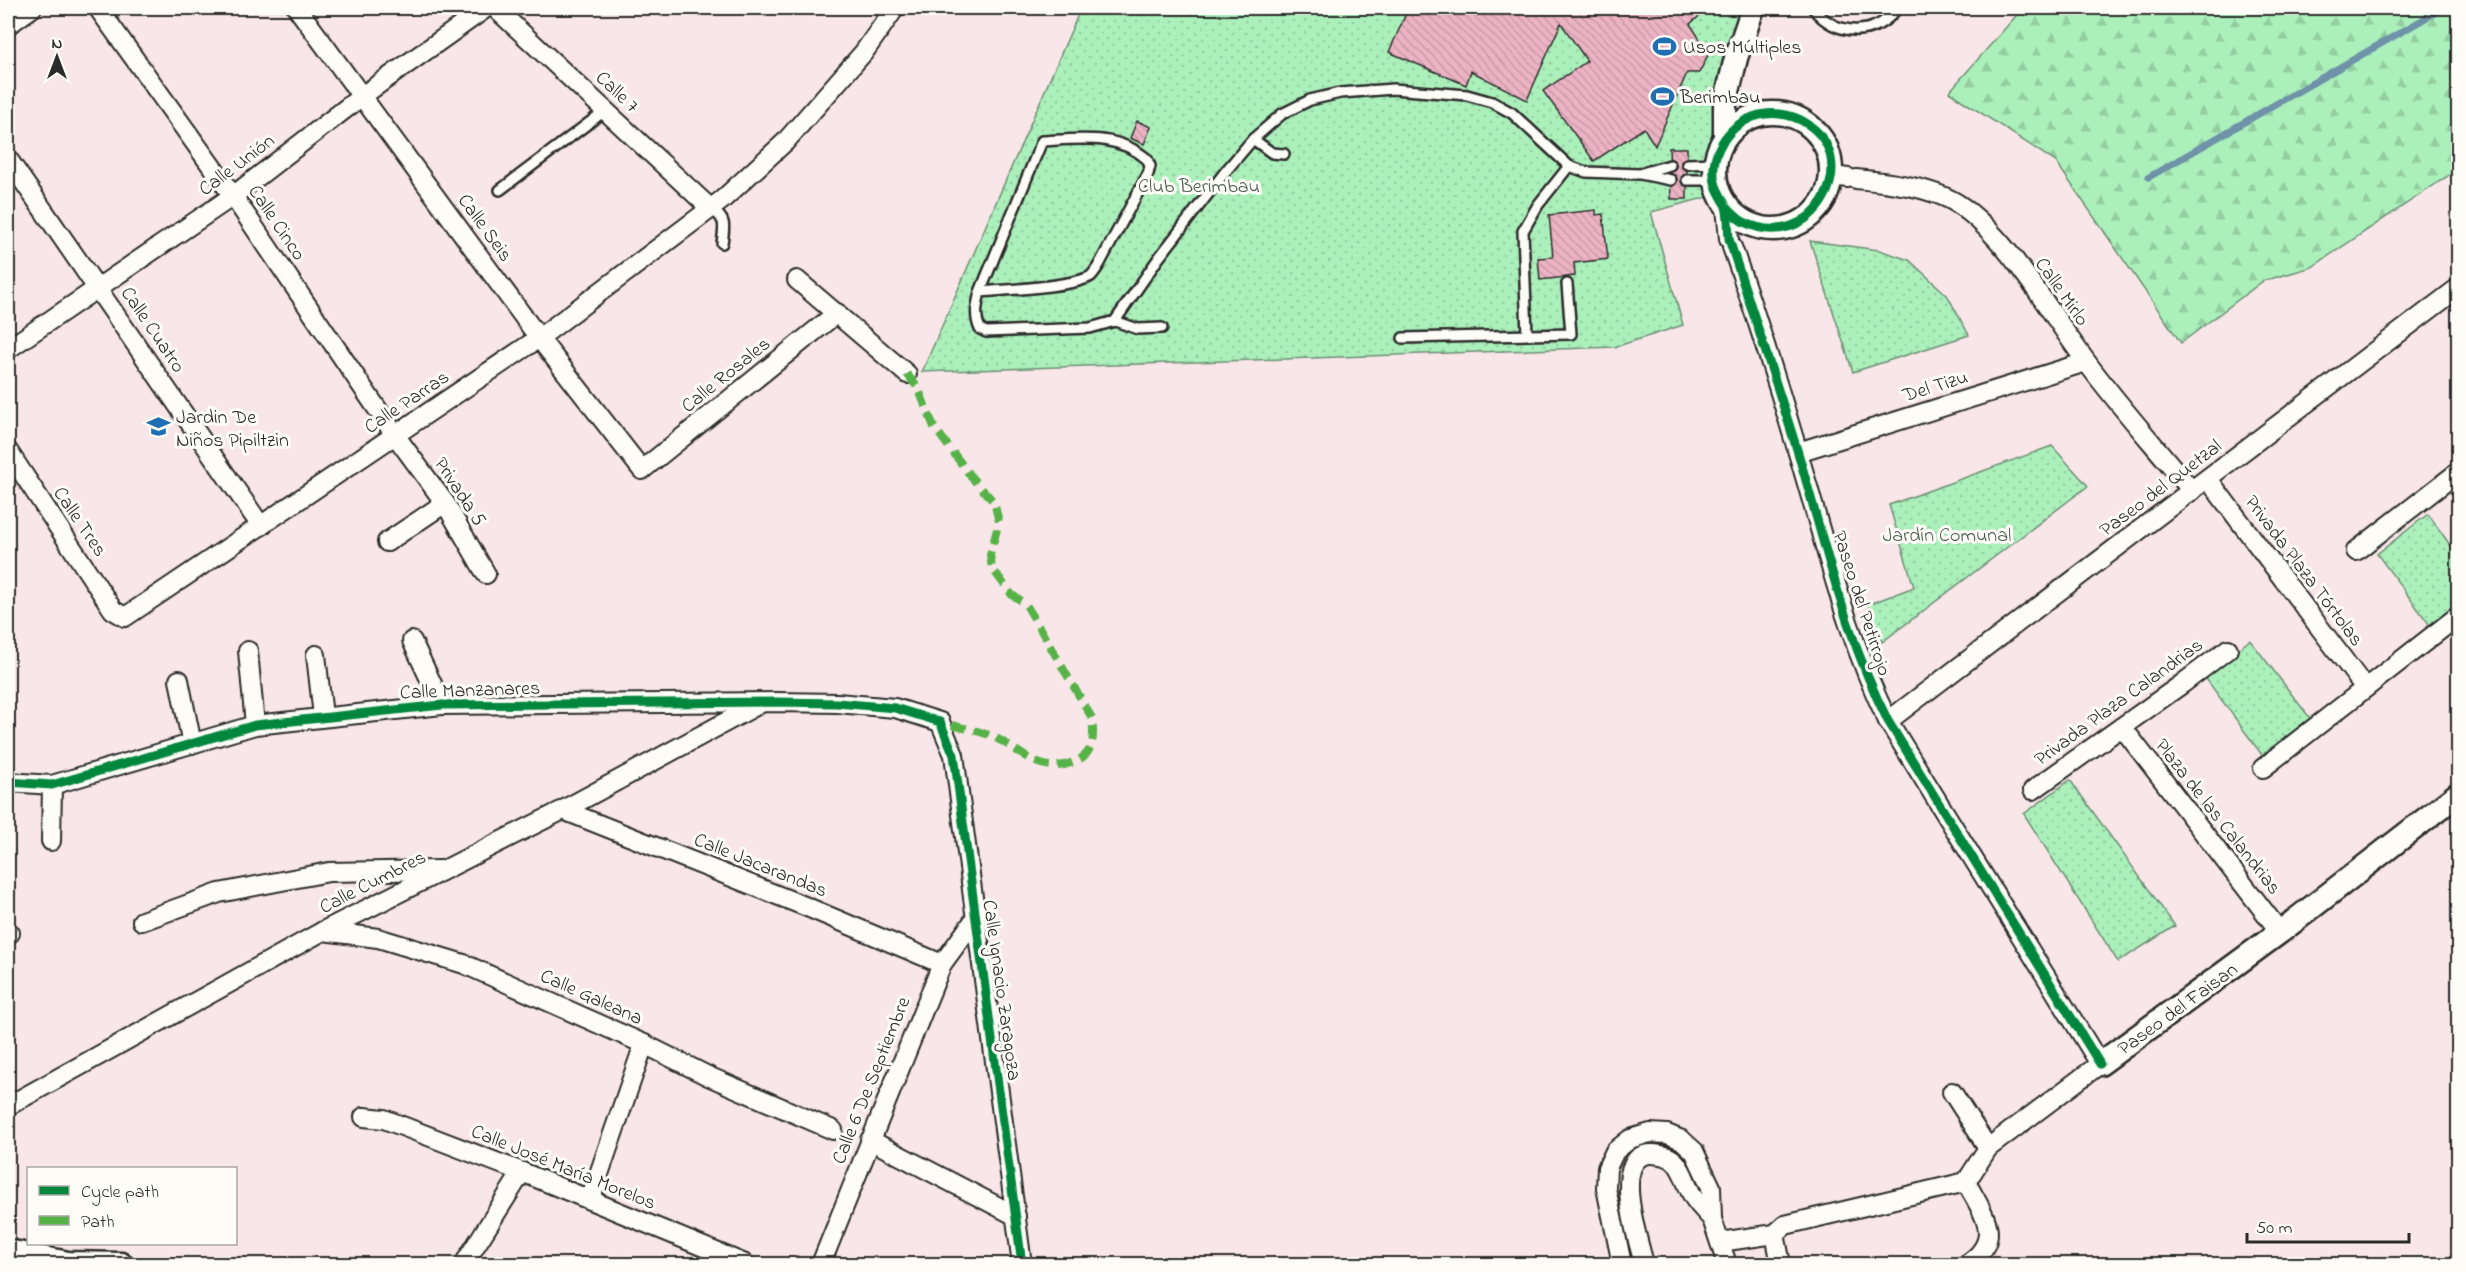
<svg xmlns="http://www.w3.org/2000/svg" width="2466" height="1272" font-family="'Indie Flower',sans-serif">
	<defs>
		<pattern id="forest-firs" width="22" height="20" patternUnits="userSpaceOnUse" patternTransform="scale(1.5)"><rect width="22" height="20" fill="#abf0bb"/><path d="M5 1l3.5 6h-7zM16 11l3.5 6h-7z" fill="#93cea1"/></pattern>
		<pattern id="park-dots" width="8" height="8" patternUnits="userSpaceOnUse" patternTransform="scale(1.5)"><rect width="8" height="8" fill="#abf0bb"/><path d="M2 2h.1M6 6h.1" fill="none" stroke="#93cea1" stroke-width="1.8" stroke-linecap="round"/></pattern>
		<pattern id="building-back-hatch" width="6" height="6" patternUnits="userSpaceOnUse" patternTransform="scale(1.5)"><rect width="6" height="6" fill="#ecb3c4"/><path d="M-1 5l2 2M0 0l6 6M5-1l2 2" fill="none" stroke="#cb9aa9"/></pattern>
	</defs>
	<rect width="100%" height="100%" fill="#f8e6e8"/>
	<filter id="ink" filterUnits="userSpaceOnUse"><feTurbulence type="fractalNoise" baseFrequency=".0167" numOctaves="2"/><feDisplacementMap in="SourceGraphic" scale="12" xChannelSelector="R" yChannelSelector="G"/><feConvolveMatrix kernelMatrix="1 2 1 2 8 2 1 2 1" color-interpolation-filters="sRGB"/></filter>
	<g filter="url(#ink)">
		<path fill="url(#forest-firs)" stroke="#6b8e73" stroke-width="1.5" d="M2023,8H2458V169L2312,267L2263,281L2181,343L2056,162L1949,92Z"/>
		<g fill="url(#park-dots)" stroke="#6b8e73" stroke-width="1.5">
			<path d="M1081,8H1751L1703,162L1704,179L1708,197L1651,212L1683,325L1615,347L922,372Z"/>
			<path d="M1810,241L1879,250L1909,260L1947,295L1969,335L1853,372Z"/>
			<path d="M2052,446L2088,486L1882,642L1867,605L1914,587L1889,505Z"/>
			<path d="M2428,514L2458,556V608L2432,628L2377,554Z"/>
			<path d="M2250,640L2310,718L2262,755L2204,676Z"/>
			<path d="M2070,780L2175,926L2118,962L2024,814Z"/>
		</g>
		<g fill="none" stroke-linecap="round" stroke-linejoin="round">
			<path stroke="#6e92a8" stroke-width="7" d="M2149,177L2443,8"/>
		</g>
		<g fill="url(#building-back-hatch)" stroke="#2b2b2b" stroke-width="1.5">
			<path d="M1405,8H1740L1738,10L1702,14L1690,24L1709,53L1699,73H1687L1655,146L1644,128L1594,161L1543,91L1587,61L1561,23L1527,100L1471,71L1466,85L1389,52L1408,9Z"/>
			<path d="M1137,121L1151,127L1144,144L1130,138Z"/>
			<path d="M1669,148H1687V199H1671Z"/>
			<path d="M1596,210V215L1603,214L1608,259L1574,263L1575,276L1540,280L1538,258L1553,257L1549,215Z"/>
		</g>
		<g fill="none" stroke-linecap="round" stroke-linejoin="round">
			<defs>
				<g id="service">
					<path d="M1813,8C1835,37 1876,38 1897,8"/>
					<path d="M1253,139L1272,153L1284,154"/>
					<path d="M1687,164L1715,163"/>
					<path d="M1642,173L1670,165"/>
					<path d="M1687,180H1715"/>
					<path d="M500,190L606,110"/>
					<path d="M710,208C726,219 725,224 722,243"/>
					<path d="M980,292C1002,290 1074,287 1091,276C1094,273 1097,268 1099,265L1148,174L1150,166L1147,159C1117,133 1079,139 1042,141L980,292C977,305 974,316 980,329L986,332L1090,328L1115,321L1158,259L1225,172L1253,139L1282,114L1310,100L1340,93L1393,89L1467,95L1492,102L1512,113L1569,166L1586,172L1640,174L1671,180"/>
					<path d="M1115,321L1138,329L1162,328"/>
					<path d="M1527,334L1523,231L1538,205L1569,166"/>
					<path d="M1403,338L1571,334L1567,284"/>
				</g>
				<g id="minor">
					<path d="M98,8L233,196L395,435L445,503L486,574"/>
					<path d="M297,8L539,338L642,470L837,313"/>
					<path d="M495,8L710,208"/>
					<path d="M8,25L32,8"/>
					<path d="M8,159L261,526"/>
					<path d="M1832,176L1848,178"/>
					<path d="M1856,179C1887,182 1932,187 1958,204C2006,235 2050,313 2085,360C2118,405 2157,448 2192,491"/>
					<path d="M1726,207L1729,239"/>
					<path d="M1732,247C1760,326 1785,407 1808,487C1831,567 1851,646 1888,721L2100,1064L1988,1148L1966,1182L1785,1225L1775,1234L1781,1264"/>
					<path d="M797,280L907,374"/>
					<path d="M8,349L233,196L362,96L486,8"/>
					<path d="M8,451L113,610L125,617L539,338L722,200L785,142L864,52L895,8"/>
					<path d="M1798,452L2086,362"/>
					<path d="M2208,479L2365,688"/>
					<path d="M387,542L445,503"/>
					<path d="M2356,551L2458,472"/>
					<path d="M412,641L442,705"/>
					<path d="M248,651L255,725"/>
					<path d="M316,655L323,716"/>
					<path d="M179,680L192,744"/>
					<path d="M1888,721L2458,288"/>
					<path d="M2122,727L2280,932"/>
					<path d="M2263,768L2458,616"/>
					<path d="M8,782L52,785L255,725L442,705L777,702L837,703L895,708L940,722L954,755L1022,1264"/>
					<path d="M2033,790L2182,684L2228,649"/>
					<path d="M563,810L807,907L942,964"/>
					<path d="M51,841L52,785"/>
					<path d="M142,921L219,893L329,872L440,870"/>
					<path d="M323,931L378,938L464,964L644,1044L708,1076L833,1130"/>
					<path d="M8,933H10"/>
					<path d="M1952,1092L1988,1148"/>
					<path d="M8,1106L323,931L563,810L759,704"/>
					<path d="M364,1117L384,1119L522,1172L745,1264"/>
					<path d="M870,1140L1016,1216"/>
					<path d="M1966,1182C1983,1214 2005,1239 1967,1264"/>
					<path d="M590,1200L644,1044"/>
					<path d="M1720,1242L1775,1234"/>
					<path d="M464,1264L522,1172"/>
					<path d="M821,1264L942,964L975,919"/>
					<path d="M1622,1264L1606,1188L1607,1168L1615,1151L1630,1139L1650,1133L1667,1134L1682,1140L1694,1151L1711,1187L1712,1219L1727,1264"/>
					<path d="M1644,1264C1639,1242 1608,1152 1653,1154C1662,1155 1671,1156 1677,1164C1685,1174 1687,1188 1694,1198C1699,1206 1706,1212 1712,1219"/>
				</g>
				<g id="tertiary">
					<circle cx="1773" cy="171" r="58"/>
					<path d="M1725,138V104L1736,58L1753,8"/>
					<path d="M2100,1064L2280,932L2458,794"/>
					<path d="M8,1251L68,1263L121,1264"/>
				</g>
			</defs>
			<use href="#service" stroke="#2b2b2b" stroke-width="14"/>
			<use href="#minor" stroke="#2b2b2b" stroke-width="22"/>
			<use href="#tertiary" stroke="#2b2b2b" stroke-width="27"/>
			<use href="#service" stroke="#fdfcf7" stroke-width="9"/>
			<use href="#minor" stroke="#fdfcf7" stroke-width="18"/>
			<use href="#tertiary" stroke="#fdfcf7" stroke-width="22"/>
			<path stroke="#56b246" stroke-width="8" stroke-dasharray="15 8" stroke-linecap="butt" d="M907,374L918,388L934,427L972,478L994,502L999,522L990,555L992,568L1012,595L1025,603L1092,718C1094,735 1095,753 1076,761C1037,778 1022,748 989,735C974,729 956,727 940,722"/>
			<defs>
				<g id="cycleway">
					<path d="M1726,207C1732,212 1737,219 1744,222C1812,256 1866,161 1806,123C1790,113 1770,111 1753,117C1727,127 1709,154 1715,182C1717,192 1724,199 1726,207C1729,217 1728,229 1729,239C1752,311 1776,381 1798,453C1825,543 1845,636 1888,721L2100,1064"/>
					<path d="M8,782L52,785L255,725L442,705L777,702L837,703L895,708L940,722L954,755L1022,1264"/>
				</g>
			</defs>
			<use href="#cycleway" stroke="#fdfcf7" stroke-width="13"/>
			<use href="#cycleway" stroke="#00873e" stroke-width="9"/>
		</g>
	</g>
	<defs>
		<symbol id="stadium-bare" viewBox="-9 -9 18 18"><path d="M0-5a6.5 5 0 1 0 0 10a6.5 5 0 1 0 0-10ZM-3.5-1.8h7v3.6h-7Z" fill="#1f6fb2" stroke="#fdfcf7" stroke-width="2.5" paint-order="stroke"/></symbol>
		<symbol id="school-bare" viewBox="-9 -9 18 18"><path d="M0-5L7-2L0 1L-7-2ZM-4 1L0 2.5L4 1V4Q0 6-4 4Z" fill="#1f6fb2" stroke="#fdfcf7" stroke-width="2.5" paint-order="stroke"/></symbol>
	</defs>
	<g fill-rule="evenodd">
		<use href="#stadium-bare" x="1648" y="30" width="33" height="33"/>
		<use href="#stadium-bare" x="1646" y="80" width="33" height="33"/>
		<use href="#school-bare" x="142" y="410" width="33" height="33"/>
	</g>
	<g text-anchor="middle" stroke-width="6" stroke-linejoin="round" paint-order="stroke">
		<g font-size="20" fill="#2b2b2b" stroke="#fdfcf7" text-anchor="start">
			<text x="1683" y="53">Usos Múltiples</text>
			<text x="1680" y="103">Berimbau</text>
			<text x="176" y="423">Jardin De<tspan x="176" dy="23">Niños Pipiltzin</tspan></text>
		</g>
		<g font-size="20" fill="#2b2b2b" stroke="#fdfcf7">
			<text transform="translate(618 91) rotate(43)" y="7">Calle 7</text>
			<text transform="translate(236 164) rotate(-37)" y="7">Calle Unión</text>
			<text transform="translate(278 222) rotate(56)" y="7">Calle Cinco</text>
			<text transform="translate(486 227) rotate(54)" y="7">Calle Seis</text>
			<text transform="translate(2063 291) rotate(55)" y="7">Calle Mirlo</text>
			<text transform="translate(154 329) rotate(56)" y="7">Calle Cuatro</text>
			<text transform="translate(725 374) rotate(-39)" y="7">Calle Rosales</text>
			<text transform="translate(1935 385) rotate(-17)" y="7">Del Tizu</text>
			<text transform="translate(406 401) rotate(-34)" y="7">Calle Parras</text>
			<text transform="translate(2160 487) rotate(-37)" y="7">Paseo del Quetzal</text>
			<text transform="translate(461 491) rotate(57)" y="7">Privada 5</text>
			<text transform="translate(81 521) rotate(56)" y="7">Calle Tres</text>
			<text transform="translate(2305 570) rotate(53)" y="7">Privada Plaza Tórtolas</text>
			<text transform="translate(1863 603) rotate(72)" y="7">Paseo del Petirrojo</text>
			<text transform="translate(470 689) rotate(-2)" y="7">Calle Manzanares</text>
			<text transform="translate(2118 701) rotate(-36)" y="7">Privada Plaza Calandrias</text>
			<text transform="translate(2219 816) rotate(52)" y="7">Plaza de las Calandrias</text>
			<text transform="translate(761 864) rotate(22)" y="7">Calle Jacarandas</text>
			<text transform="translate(372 881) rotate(-27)" y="7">Calle Cumbres</text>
			<text transform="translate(1003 990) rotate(82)" y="7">Calle Ignacio Zaragoza</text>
			<text transform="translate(592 996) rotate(24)" y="7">Calle Galeana</text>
			<text transform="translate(2177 1008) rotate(-36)" y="7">Paseo del Faisan</text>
			<text transform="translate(870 1080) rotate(-68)" y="7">Calle 6 De Septiembre</text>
			<text transform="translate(564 1166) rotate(22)" y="7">Calle José María Morelos</text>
		</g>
		<g font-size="20" fill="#4b5c4f" stroke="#fdfcf7">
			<text x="1199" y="192">Club Berimbau</text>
			<text x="1947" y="541">Jardín Comunal</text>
		</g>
	</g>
	<rect width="2466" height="1272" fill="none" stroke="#fdfcf7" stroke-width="30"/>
	<rect x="15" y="15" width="2436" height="1242" fill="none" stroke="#2b2b2b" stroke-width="2" filter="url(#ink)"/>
	<rect x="27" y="1167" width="210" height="78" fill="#fdfcf7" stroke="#a9a8a5" stroke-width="1.5"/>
	<rect x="39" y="1186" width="30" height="9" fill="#00873e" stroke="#a9a8a5" stroke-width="1.5"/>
	<text x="81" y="1197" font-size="18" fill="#2b2b2b">Cycle path</text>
	<rect x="39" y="1216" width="30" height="9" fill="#56b246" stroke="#a9a8a5" stroke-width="1.5"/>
	<text x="81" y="1227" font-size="18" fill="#2b2b2b">Path</text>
	<g transform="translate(57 57)" stroke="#fdfcf7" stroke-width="4.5" paint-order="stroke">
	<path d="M0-4.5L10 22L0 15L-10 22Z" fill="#2b2b2b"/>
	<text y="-9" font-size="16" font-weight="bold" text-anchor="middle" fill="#2b2b2b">N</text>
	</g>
	<path d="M2247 1233v9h162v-9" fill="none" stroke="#2b2b2b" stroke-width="3"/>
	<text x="2256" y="1233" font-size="18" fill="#2b2b2b" stroke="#fdfcf7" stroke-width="4.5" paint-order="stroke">50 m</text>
</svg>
